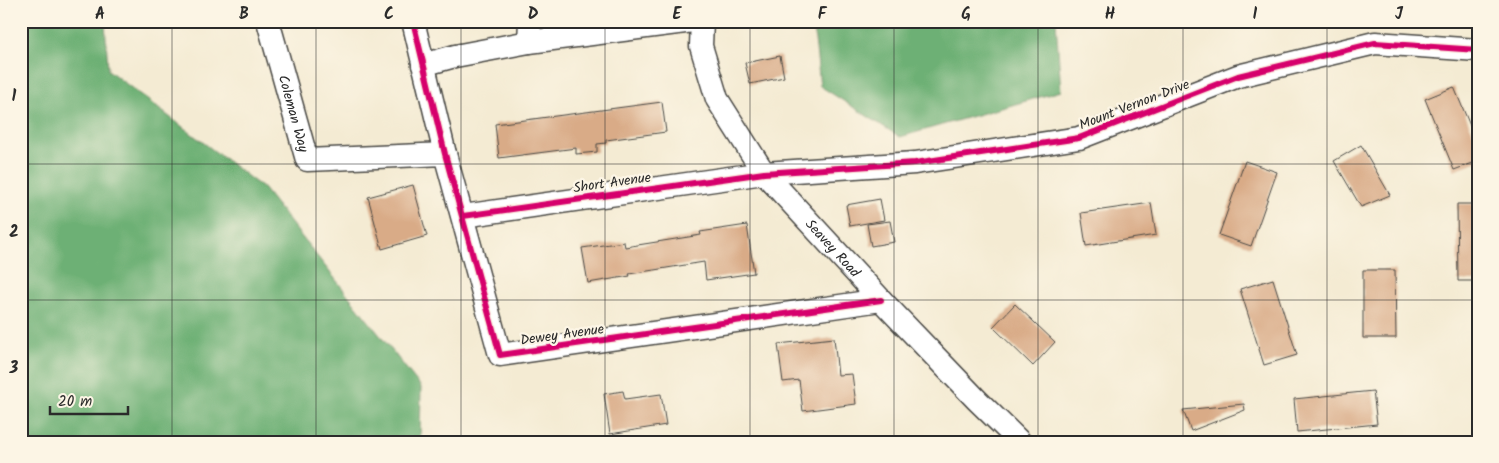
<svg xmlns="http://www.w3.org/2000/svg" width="1499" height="463" font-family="Kalam,sans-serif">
	<rect width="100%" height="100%" fill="#fcf5e5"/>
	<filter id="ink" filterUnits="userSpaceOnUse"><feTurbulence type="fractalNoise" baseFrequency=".02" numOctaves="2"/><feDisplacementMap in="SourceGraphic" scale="10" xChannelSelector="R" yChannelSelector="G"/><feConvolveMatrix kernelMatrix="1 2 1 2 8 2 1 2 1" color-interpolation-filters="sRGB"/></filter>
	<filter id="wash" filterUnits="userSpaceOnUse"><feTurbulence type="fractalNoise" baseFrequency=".0096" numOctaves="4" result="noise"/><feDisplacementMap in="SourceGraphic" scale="20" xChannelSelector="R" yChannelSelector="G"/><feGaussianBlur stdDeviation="1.12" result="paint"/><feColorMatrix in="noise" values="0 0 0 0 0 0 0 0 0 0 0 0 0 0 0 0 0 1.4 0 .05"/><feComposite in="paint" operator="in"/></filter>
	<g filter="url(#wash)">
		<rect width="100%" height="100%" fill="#f4ebd3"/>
		<g fill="#6db074" stroke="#4c6e50">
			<path d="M21,21H105L108,70L263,188L421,387L420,442H21Z"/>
			<path d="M813,21H1056L1061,91L900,137L820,86Z"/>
		</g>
		<g id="blocks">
			<g fill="#d9ab87">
				<path d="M780,56L784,77L750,84L745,63Z"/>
				<path d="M1454,87L1478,145V161L1454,170L1425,99Z"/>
				<path d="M662,102L666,132L606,140V143L597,144V152L576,154V148L499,158L495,124Z"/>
				<path d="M1361,145L1390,195L1361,207L1334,161Z"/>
				<path d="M1245,161L1277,172L1251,246L1219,235Z"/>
				<path d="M413,185L427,236L382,249L368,197Z"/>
				<path d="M880,199L884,220L850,226L846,205Z"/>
				<path d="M1151,203L1156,235L1086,246L1081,213Z"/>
				<path d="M1457,204H1478V281H1458Z"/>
				<path d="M890,221L894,242L871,246L867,224Z"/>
				<path d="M747,225L754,273L706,280L704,262L629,274L630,276L588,283L582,248L624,242L625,247L701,235L700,232Z"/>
				<path d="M1363,270H1395L1396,338H1363Z"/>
				<path d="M1273,279L1297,355L1264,365L1240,289Z"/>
				<path d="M1015,304L1055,342L1033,366L993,327Z"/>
				<path d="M834,338L838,375L852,374L856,404L803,411L799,380L783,382L778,344Z"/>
				<path d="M623,391L625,399L661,394L666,425L610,434L604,394Z"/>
				<path d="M1373,391L1377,424L1297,432L1294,399Z"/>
				<path d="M1244,404L1245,410L1191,431L1183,410Z"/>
			</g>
		</g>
	</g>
	<g filter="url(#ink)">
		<use href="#blocks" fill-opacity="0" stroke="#494844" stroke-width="1"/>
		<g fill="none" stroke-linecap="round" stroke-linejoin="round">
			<defs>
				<g id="minor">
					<path id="s1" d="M268,21L307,160L445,154"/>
					<path d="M413,21L445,154L500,355L881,300"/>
					<path id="s2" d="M702,21L701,46L717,99L764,173L881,300L977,400L1020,442"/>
					<path d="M529,42L530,21"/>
					<path d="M423,65L455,56L529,42L693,21"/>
					<path d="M463,216L764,173L915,163L1079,138L1238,76L1375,43L1478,50"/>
				</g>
			</defs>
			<use href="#minor" stroke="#494844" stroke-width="25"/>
			<use href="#minor" stroke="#fff" stroke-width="22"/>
			<defs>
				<g id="cycleway">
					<path d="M413,21L445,154L500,355L881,300"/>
					<path d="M463,216L764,173L915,163L1079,138L1238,76L1375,43L1478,50"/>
				</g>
			</defs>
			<use href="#cycleway" stroke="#fcf5e5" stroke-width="9"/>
			<use href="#cycleway" stroke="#d6006c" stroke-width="6"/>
		</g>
	</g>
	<path fill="none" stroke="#2b2b2b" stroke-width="1" stroke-opacity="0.55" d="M172,21V442M316,21V442M461,21V442M605,21V442M750,21V442M894,21V442M1038,21V442M1183,21V442M1327,21V442M21,164H1478M21,300H1478"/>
	<g text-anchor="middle" stroke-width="4.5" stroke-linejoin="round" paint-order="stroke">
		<g font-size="14" fill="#2b2b2b" stroke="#fcf5e5">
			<text transform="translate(1134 104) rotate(-21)" y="5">Mount Vernon Drive</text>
			<text dy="5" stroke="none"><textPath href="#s1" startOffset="96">Coleman Way</textPath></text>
			<text transform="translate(612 182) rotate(-8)" y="5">Short Avenue</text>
			<text dy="5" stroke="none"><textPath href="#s2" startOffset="270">Seavey Road</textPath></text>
			<text transform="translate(562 334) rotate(-8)" y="5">Dewey Avenue</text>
		</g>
	</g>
	<rect width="1499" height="463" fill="none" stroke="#fcf5e5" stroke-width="55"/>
	<path d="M50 406v8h78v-8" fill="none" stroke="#2b2b2b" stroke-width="2.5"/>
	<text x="58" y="406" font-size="15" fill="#2b2b2b" stroke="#fcf5e5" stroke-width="4" paint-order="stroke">20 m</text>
	<rect x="28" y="28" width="1444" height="408" fill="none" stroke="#2b2b2b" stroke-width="2"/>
	<g font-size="16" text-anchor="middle" font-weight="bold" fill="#2b2b2b">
		<text x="100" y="19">A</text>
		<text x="244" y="19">B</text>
		<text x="389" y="19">C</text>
		<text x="533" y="19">D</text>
		<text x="677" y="19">E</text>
		<text x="822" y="19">F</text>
		<text x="966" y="19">G</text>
		<text x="1110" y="19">H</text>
		<text x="1255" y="19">I</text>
		<text x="1399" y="19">J</text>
		<text x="14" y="101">1</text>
		<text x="14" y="237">2</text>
		<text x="14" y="373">3</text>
	</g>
</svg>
